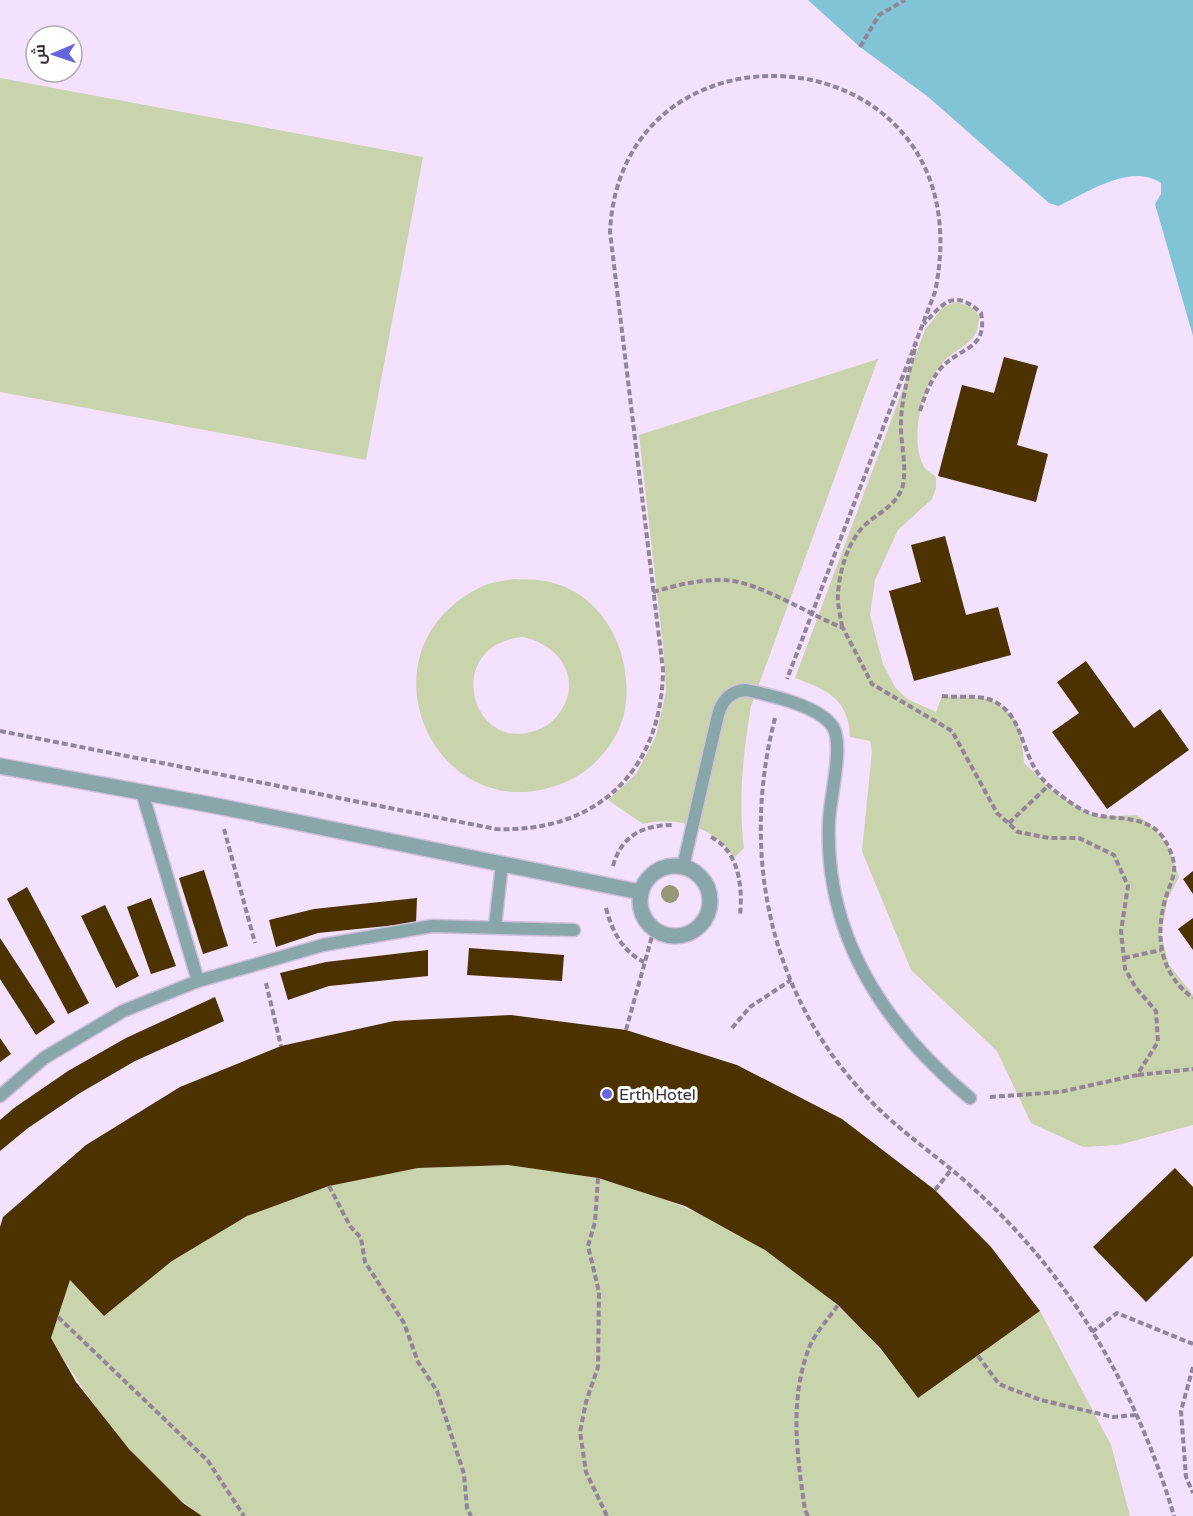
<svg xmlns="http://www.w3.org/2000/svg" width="1193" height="1516" font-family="'Varela Round',Cairo,sans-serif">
	<rect width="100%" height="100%" fill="#f3e1fd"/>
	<g fill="#c9d3ac" fill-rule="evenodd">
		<path d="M0,78L423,157L366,460L0,392Z"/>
		<path d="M956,302L971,307L979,315C979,344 963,343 945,360C923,382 909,436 923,465C925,470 932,473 936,477V488L932,499L898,530L875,580L870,615L883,664L895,687L907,699L936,712L942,696L989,699L1002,707L1014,718L1021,734L1024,763L1055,793L1095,817L1136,815L1150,824L1169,848L1179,877L1168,898L1161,934L1169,965L1193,995V1125L1118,1145L1083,1147L1031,1123L997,1051L911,970L862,851L872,751L870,741L850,737C849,699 826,689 795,678L925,330L943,307Z"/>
		<path d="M878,359L751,706C743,754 738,800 744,848L734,858C717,828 676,815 643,824L608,800L636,774L656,736L666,692L663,646L639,435Z"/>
		<path d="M514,579C524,580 535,579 545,581C606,592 636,659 624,714C618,742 593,770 568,781C438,839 351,653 479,588C489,582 503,581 514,579ZM523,637C561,645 584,681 558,715C551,724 542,729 531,732C469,749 444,644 523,637Z"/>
		<path d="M508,1165C538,1170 569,1172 598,1179C686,1199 769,1245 837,1305C868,1332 893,1365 918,1398L1040,1311L1111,1445L1130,1516H202C139,1471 90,1404 51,1338L70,1280L104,1316L172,1261L247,1216L329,1186L418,1168Z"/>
	</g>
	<path fill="#80c4d6" d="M808,0H1193V336L1155,204L1161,194V183C1131,162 1087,193 1058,206L1049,203L927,96L860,47Z"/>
	<g fill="#4c3200">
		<path d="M1004,357L1038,366L1017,445L1048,454L1036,502L938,476L962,385L994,393Z"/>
		<path d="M945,536L966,615L998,607L1011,655L914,681L889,591L921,582L911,545Z"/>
		<path d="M1086,661L1134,728L1160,709L1189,750L1107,809L1052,732L1079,713L1057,682Z"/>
		<path d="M204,870L228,946L203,954L179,878Z"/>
		<path d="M1193,871V894L1183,879Z"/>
		<path d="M27,887L89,1003L68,1014L7,899Z"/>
		<path d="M151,898L176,966L151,974L127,907Z"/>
		<path d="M417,898L416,923L318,933L276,947L269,920L314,909Z"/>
		<path d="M105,905L139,976L116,988L81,916Z"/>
		<path d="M1193,918V950L1178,929Z"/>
		<path d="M0,938L55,1022L36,1035L0,979Z"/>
		<path d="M469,948L564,955L562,981L467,975Z"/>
		<path d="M428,950V976L329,986L288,1000L280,973L326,962Z"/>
		<path d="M215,997L224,1021L135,1061L80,1093L28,1128L0,1151V1120L14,1108L68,1071L126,1038Z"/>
		<path d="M511,1015L626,1030L737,1065L842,1119L935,1190L991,1247L1040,1311L918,1398L881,1349L838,1305L765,1250L685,1206L598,1178L508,1165L418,1168L329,1186L247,1216L172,1261L104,1316L70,1280L51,1338L76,1382L129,1449L183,1503L202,1516H0V1227L3,1217L86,1145L180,1087L281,1046L394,1021Z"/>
		<path d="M0,1038L11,1054L0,1062Z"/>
		<path d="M1175,1168L1193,1187V1256L1146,1302L1093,1247Z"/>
	</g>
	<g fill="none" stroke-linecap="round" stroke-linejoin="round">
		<defs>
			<g id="lane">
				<path d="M142,792L198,981"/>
				<path d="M683,867L718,715C722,700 731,691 746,690C770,695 820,706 833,727C844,746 830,797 829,821C824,936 885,1027 970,1098"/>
				<path d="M495,926L502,864"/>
				<path d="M0,1096L44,1058L123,1011L198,981L261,963L323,945L432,926L574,930"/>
			</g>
			<g id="street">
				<path d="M0,766L217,806L640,892"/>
				<circle cx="675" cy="901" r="35"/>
			</g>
		</defs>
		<use href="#lane" stroke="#d0c0d9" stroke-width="15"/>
		<use href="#street" stroke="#d0c0d9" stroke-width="18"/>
		<g stroke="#928599" stroke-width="4" stroke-dasharray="6 3" stroke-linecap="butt">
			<path d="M860,47L879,15L905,0"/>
			<path d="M920,411C925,395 930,381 941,368C961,346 988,350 981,313C955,289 944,301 924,324"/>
			<path d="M653,592C678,585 700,579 726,580C759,582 810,615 843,628L872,684L952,731L997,813L1018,832L1049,838H1079L1114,855L1128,886L1121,931L1125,969L1136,988L1156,1011L1158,1042L1137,1075L1060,1092L990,1097"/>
			<path d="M842,627C841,617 837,605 838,595C839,572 848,540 866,524C880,512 898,504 903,485C907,464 900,442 901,421C902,395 910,370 916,344"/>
			<path d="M942,696C957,698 973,695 988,699C1023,710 1020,751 1040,776C1047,785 1057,793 1067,800C1076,807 1088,814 1100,816C1128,820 1155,816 1169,848C1180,872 1171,879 1165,900C1155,937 1160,974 1193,998"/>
			<path d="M775,718C740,854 769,995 868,1098C897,1129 933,1153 965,1181C990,1203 1013,1226 1034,1251C1099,1327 1146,1421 1174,1516"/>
			<path d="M0,731L496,829C596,833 662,771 663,670L610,232C621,0 989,32 935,292L787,679"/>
			<path d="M1009,823L1049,785"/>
			<path d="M224,829L255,943"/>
			<path d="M711,837C739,851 743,887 740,915"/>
			<path d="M613,866C621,836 643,825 672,825"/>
			<path d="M606,908C612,931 622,951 644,962"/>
			<path d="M1124,958L1161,950"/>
			<path d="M266,983L281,1046"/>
			<path d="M732,1028L750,1007L791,980"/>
			<path d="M626,1030L654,929"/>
			<path d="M1138,1075L1193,1069"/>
			<path d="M598,1178L595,1222L588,1246L599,1292L598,1367L586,1402L580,1432L586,1472L607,1516"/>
			<path d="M329,1186L350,1226L361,1238L365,1262L404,1323L418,1362L437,1391L464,1474L467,1508L471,1516"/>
			<path d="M935,1190L951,1170"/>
			<path d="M58,1317L208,1461L244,1516"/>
			<path d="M1092,1332L1117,1313L1193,1344"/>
			<path d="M978,1356L999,1384L1011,1389L1041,1400L1113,1417L1136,1415"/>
			<path d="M1193,1367L1181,1411L1186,1477L1193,1493"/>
			<path d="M808,1516L805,1510C797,1456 789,1400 809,1348C815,1333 829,1318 838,1305"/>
		</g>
		<use href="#lane" stroke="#89a7aa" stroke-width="12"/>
		<use href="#street" stroke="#89a7aa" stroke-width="15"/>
	</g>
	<circle fill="#989774" cx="670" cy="894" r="9"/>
	<circle fill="#6565de" stroke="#fff" stroke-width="2" cx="607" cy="1094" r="6"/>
	<g text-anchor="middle" stroke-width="6" stroke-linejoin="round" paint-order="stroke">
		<g font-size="16" fill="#332c37" stroke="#fff" text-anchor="start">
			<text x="619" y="1100">Erth Hotel</text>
		</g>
	</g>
	<g transform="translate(54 54) rotate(268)"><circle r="28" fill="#ffffff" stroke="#adabaf" stroke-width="1.5"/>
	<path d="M0-4.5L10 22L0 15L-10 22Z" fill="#6565de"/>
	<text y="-9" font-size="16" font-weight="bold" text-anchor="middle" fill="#332c37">ش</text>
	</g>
</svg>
